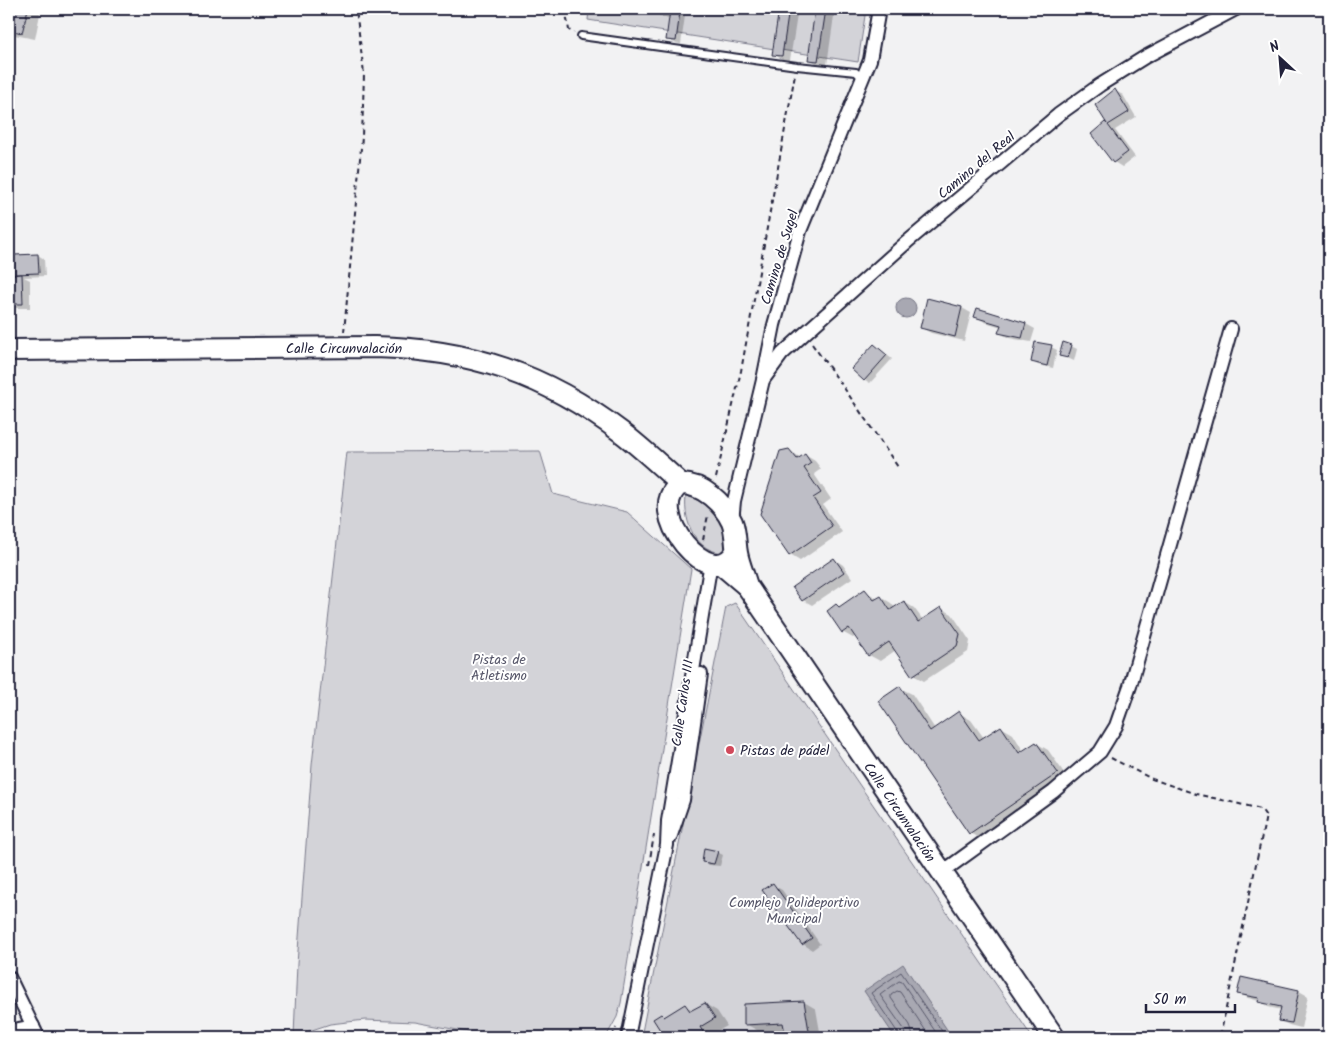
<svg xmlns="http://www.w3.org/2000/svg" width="1338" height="1046" font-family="Kalam,sans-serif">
	<rect width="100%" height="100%" fill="#f2f2f3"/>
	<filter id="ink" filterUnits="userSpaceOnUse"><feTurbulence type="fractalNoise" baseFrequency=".02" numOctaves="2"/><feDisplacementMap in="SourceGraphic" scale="10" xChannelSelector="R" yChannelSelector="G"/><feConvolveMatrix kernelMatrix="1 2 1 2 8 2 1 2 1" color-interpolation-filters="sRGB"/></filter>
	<g filter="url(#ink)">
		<g fill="#d3d3d8" stroke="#7a7a8a">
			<path d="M589,9H866L858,62L588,20Z"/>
			<path d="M540,451L553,494L627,512L691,569L621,1003L617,1017L606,1037H495L415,1022L365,1020L330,1024L294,1036L297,964L312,765L347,452Z"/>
			<path d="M686,496C716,505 725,522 726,553C696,553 683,523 686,496Z"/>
			<path d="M735,603L1032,1037H641L726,607Z"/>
		</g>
		<g fill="#a8a8b2" stroke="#727282">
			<circle cx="906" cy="308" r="10"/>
			<path d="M903,964L952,1037H895L864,991Z"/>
		</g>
		<g fill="#0003">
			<path d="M9,9H41L35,39L9,34Z"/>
			<path d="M625,9H636V12Z"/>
			<path d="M654,9H672L671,12L679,13L685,16L681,44L672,42L667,39L670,18L662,17L653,12Z"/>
			<path d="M738,9H759L758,16L749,15Z"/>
			<path d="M780,9H798L790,60L782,59L773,54Z"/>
			<path d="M817,9H835L827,65L818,64L809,59Z"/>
			<path d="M1115,91L1123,95L1136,117L1115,130L1135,157L1122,167L1114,162L1093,134L1106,124L1110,126L1096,105Z"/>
			<path d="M38,255L44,259L45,276L24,277L30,280V308H10L9,276H19L16,274Z"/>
			<path d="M962,308L971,313L964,341L931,333L922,328Z"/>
			<path d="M976,317L1026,324L1035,329L1031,342L1009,338L1000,333L1002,327L985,322Z"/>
			<path d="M874,345L892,359L870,383L865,380Z"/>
			<path d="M1071,346L1077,349L1074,361L1061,355Z"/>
			<path d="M1051,347L1057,350L1053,368L1038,365L1032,361Z"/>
			<path d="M789,450L801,458L805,455L815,461L821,469L814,474L831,499L823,505L842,532L800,561L790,555Z"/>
			<path d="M834,559L843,565L852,578L812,605L803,600Z"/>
			<path d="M865,591L878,599L881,597L891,603L895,608L904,602L914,608L923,620L941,608L952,614L970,641L968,652L924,681L913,675L896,650L880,661L869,655L856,636L853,638L842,632L836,605L840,608Z"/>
			<path d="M900,688L912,694L935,729L959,713L971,720L984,738L1001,727L1013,734L1024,752L1036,743L1048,750L1069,780L982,840L970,833Z"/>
			<path d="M717,852L723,855L720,866L709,865L703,861Z"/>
			<path d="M773,885L782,890L820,944L812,950L803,944Z"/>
			<path d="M1299,991L1308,996L1301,1028L1289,1025L1279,1020L1282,1010L1268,1007L1259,1001L1248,998L1239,993Z"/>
			<path d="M804,1002L816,1009L821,1037H787L786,1030L758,1031L746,1024Z"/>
			<path d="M705,1004L717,1011L727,1026L711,1035L713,1037H650L661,1030V1015L665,1017L685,1006L693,1010Z"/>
		</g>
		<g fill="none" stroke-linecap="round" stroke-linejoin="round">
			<g stroke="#58586b" stroke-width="1">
				<path d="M899,1037L898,1033L871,993L901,972L946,1037"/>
				<path d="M905,1037L904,1029L880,995L899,981L902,982L939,1037"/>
				<path d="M913,1037L910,1025L891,998V995L897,991L900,992L930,1037"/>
			</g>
		</g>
		<g fill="#bebec6" stroke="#22223b">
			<path d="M9,9H28L22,33L9,30Z"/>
			<path d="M779,9H789L782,56L772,55Z"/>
			<path d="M815,9H826L818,61L808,60Z"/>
			<path d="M670,10L680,12L676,41L666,40Z"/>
			<path d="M1115,89L1129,112L1108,125L1128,152L1113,163L1091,134L1105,122L1107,124L1095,105Z"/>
			<path d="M38,254L39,273L15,274L14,255Z"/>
			<path d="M22,274L23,304H9V275Z"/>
			<path d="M927,298L962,307L955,337L920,328Z"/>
			<path d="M977,308L1026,323L1022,338L998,333L1001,325L974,317Z"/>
			<path d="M1035,342L1052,345L1047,366L1031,362Z"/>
			<path d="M1063,342L1072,345L1068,358L1059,356Z"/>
			<path d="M874,344L887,355L864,381L851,369Z"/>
			<path d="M789,449L797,459L805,454L811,463L804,468L821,493L813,498L832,526L789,556L760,514L780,451Z"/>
			<path d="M834,558L844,572L802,601L792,587Z"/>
			<path d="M865,589L874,600L881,596L890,610L904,601L918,622L941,607L960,634L957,646L912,676L889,642L868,656L849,628L842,633L827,611L836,604L839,607Z"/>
			<path d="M900,686L930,731L959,711L979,740L1001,726L1019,753L1036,742L1058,773L969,834L878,701Z"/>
			<path d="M704,848L718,851L714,864L702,862Z"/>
			<path d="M773,883L812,938L802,945L762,890Z"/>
			<path d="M1241,977L1299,990L1292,1023L1278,1021L1281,1007L1258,1002L1259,998L1237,994Z"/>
			<path d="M804,1001L810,1037H786L783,1023L744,1025V1004Z"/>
			<path d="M705,1003L715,1018L700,1027L706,1037H647L660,1030L653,1019L661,1014L664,1017L685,1004L690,1011Z"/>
		</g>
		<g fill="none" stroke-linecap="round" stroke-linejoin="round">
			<defs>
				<path id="service" d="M581,36L797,66L856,72L863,79"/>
				<g id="minor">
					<path d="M763,380L782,354L804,334L907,242L1058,115L1100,85L1145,57L1236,9"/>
					<path d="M732,522L734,501L763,380L774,325L800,231L870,60L879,9"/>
					<path d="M670,838L683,800L701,674"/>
					<path d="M941,873L1053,792L1100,752L1116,726L1130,686L1231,329"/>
					<path d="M9,977L38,1037"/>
					<path d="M9,1031L33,1026"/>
					<path d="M628,1037L667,845L668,821L711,562"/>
				</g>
				<g id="primary">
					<path d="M9,350L375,347C469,349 545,374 621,432C642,448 661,466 681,484"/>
					<path d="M736,551C713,597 640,509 681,484C703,484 723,503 732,522C736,532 735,542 737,553C739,564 744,575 747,586"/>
					<path d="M721,564L747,586L1054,1037"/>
				</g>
			</defs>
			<use href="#service" stroke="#22223b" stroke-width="10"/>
			<use href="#minor" stroke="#22223b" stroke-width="16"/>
			<use href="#primary" stroke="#22223b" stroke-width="24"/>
			<g stroke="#22223b" stroke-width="2" stroke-dasharray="5 4" stroke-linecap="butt">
				<path d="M565,9L569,30L574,33"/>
				<path d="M344,332L362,137L364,74L356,9"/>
				<path d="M812,344L842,385L898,467"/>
				<path d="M716,478L741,371L795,74"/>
				<path d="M703,540L708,515"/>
				<path d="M1111,758L1152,779L1196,794L1261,809L1266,816L1220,1037"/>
				<path d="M649,865L654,835"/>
				<path d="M9,955L14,966"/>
				<path d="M612,1037L616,1028"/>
			</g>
			<use href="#service" stroke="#fff" stroke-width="6"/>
			<use href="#minor" stroke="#fff" stroke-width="12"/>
			<use href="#primary" stroke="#fff" stroke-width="20"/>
		</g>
	</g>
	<circle fill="#d1495b" stroke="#fff" stroke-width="2" cx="730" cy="750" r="5"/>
	<g text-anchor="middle" stroke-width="4" stroke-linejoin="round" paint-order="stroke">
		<g font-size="14" fill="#22223b" stroke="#fff">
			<text transform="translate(976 165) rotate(-40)" y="5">Camino del Real</text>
			<text transform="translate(779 257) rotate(-73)" y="5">Camino de Sugel</text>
			<text x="344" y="353">Calle Circunvalación</text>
			<text transform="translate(682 703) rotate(-82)" y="5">Calle Carlos III</text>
			<text transform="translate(900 812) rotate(56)" y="5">Calle Circunvalación</text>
		</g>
		<g font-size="14" fill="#57576a" stroke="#fff">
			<text x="499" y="664">Pistas de<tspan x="499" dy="16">Atletismo</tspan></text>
			<text x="794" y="907">Complejo Polideportivo<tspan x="794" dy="16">Municipal</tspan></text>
		</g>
		<g font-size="14" fill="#22223b" stroke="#fff" text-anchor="start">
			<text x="740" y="755">Pistas de pádel</text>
		</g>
	</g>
	<rect width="1338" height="1046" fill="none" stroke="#fff" stroke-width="30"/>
	<rect x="15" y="15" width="1308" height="1016" fill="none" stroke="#22223b" stroke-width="2" filter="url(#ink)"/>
	<g transform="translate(1280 58) rotate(334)" stroke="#ffffff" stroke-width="4" paint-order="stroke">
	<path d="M0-4L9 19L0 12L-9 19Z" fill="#22223b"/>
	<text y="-8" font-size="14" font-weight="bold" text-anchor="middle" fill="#22223b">N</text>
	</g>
	<path d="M1146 1004v8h89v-8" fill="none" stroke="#22223b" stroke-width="2.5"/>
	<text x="1153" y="1004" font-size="15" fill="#22223b" stroke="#ffffff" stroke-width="4" paint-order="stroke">50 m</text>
</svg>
